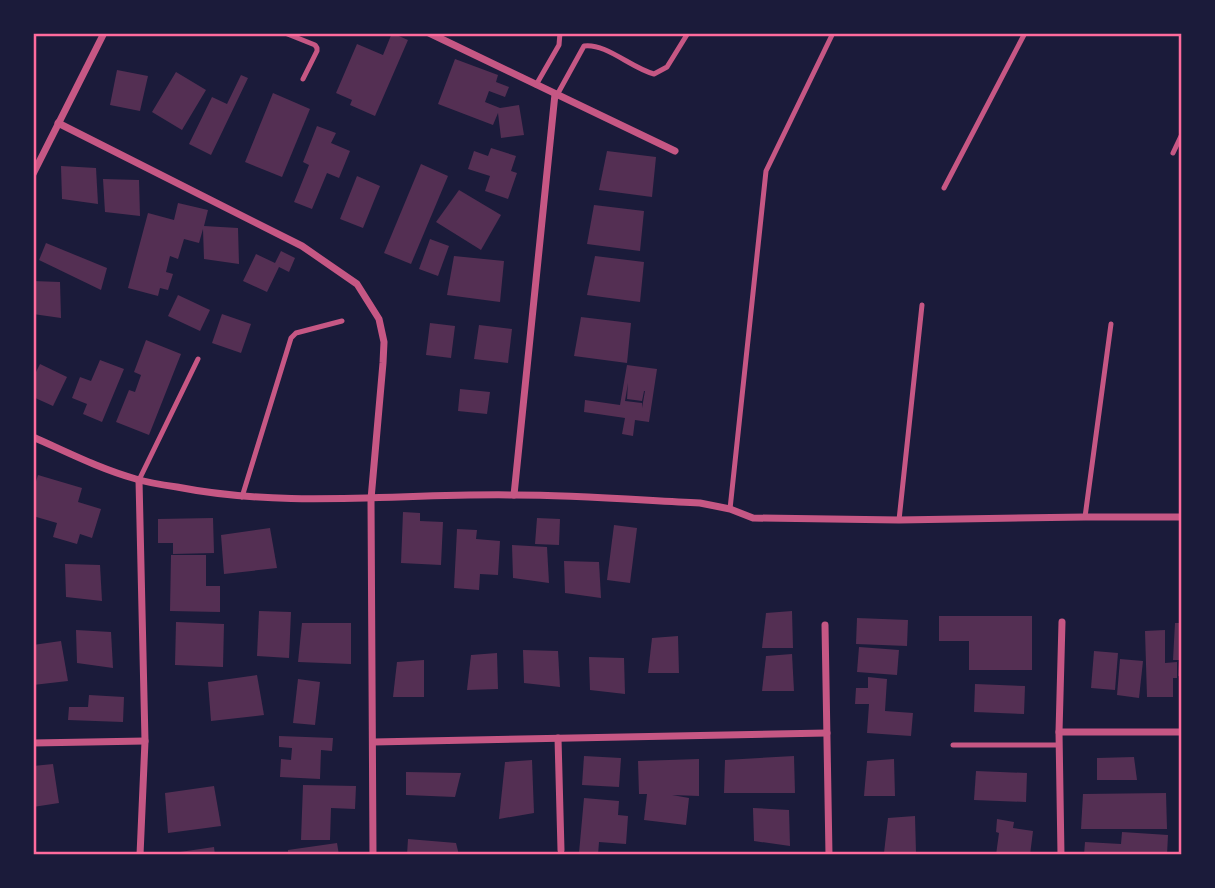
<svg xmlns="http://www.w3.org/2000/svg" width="1215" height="888" font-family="Karla,sans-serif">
	<rect width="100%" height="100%" fill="#1b1b3a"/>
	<g fill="#542f53" fill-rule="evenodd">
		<path d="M392,33L408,40L375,116L350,105L352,100L336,93L357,44L383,55Z"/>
		<path d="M455,59L498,75L496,82L509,87L505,97L489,91L485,102L500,108L519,105L524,135L501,138L498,113L493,125L438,104Z"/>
		<path d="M117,70L148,76L140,111L110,105Z"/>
		<path d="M176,72L206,90L182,130L152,112Z"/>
		<path d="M241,75L248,78L211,155L189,144L212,97L227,104Z"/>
		<path d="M273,93L310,109L282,177L245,162Z"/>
		<path d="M317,126L336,133L331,143L350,151L339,178L327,173L312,209L294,202L309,165L303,162Z"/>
		<path d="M491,148L516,156L511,171L517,173L508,199L485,191L490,176L468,169L474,151L488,156Z"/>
		<path d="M607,151L656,157L652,197L599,190Z"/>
		<path d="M421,164L448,176L411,264L384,253Z"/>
		<path d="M61,166L96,168L98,204L62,199Z"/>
		<path d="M357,176L380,186L363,228L340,219Z"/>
		<path d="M103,179L139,180L140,216L105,212Z"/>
		<path d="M459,190L501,215L481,250L436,222Z"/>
		<path d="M178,203L208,210L204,226L238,228L239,264L204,259L203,229L199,243L184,239L178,259L170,256L166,272L173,274L168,290L160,288L158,296L128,288L148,213L174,220Z"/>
		<path d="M594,205L644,211L640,251L587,244Z"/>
		<path d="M430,239L449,246L438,276L419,269Z"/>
		<path d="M46,243L107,268L101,290L39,260Z"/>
		<path d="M281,251L295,258L289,272L279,267L267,292L243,281L256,254L275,263Z"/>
		<path d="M454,256L504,261L500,302L447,295Z"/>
		<path d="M595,256L644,262L640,302L587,295Z"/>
		<path d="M33,281L60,282L61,318L33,314Z"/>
		<path d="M178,295L210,310L200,331L168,316Z"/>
		<path d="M222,314L251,324L241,353L212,343Z"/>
		<path d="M581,317L631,323L627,363L574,356Z"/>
		<path d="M430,323L455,326L451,358L426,355Z"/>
		<path d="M479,325L512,329L508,363L474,359Z"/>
		<path d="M146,340L181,354L149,435L116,422L129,390L135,392L141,375L134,372Z"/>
		<path d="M100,360L124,369L102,422L83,414L87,404L72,398L80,377L91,381Z"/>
		<path d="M40,364L67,377L53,406L33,397V378Z"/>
		<path d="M627,365L657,369L649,422L635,420L633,436L622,434L625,418L584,412L585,400L620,405ZM628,383L627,399L642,401L644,391H645L642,408V403L625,401Z"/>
		<path d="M460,389L490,392L487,414L458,411Z"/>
		<path d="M38,475L82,488L78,502L101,509L92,538L80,534L77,544L53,537L57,523L33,516V491Z"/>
		<path d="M403,512L420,513V521L443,522L441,565L401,563Z"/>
		<path d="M213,518L214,553L173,554V543H158V519Z"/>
		<path d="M537,518L560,519L559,545L535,544Z"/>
		<path d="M614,525L637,528L630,583L607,580Z"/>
		<path d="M270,528L277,568L224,574L221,535Z"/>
		<path d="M457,529L477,530L476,539L500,541L498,575L480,574L479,590L454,588Z"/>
		<path d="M512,545L547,547L549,583L513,578Z"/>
		<path d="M171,555H206V586H220V612L170,611Z"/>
		<path d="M564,561L599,562L601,598L565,593Z"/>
		<path d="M65,564L100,565L102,601L66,597Z"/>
		<path d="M259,611L291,612L289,658L257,656Z"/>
		<path d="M792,611L793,648H762L766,613Z"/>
		<path d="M939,616H1032V670H969V641H939Z"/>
		<path d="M857,618L908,620L907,646L856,644Z"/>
		<path d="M176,622L224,624L223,667L175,665Z"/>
		<path d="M302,623H351V664L298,662Z"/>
		<path d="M1175,623H1182V677L1178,676L1179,660H1173Z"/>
		<path d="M76,630L111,632L113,668L77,663Z"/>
		<path d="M1165,630V663L1177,662V678H1173V697H1147L1145,631Z"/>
		<path d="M678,636L679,673H648L652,638Z"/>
		<path d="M61,641L68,681L33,685V645Z"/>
		<path d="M859,647L899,650L897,675L857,672Z"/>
		<path d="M523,650L558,651L560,687L524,683Z"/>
		<path d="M1094,651L1118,653L1115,690L1091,688Z"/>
		<path d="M497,653L498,689L467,690L471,655Z"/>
		<path d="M792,654L794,691H762L766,656Z"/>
		<path d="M589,657L624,658L625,694L590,690Z"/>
		<path d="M1120,659L1143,661L1139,698L1117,695Z"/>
		<path d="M424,660V697H393L397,662Z"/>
		<path d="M257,675L264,715L211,721L208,682Z"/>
		<path d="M868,677L887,679L885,711L913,713L911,736L867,733L869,704H855L856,688H868Z"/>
		<path d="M298,679L320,682L315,725L293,723Z"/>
		<path d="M975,684L1025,686L1024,714L974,712Z"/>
		<path d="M89,695L124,697L123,722L68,720L69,707H88Z"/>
		<path d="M279,736L333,738L332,751L321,750L320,779L280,777L281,759L291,760L292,748L279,747Z"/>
		<path d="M584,756L621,758L619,787L582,785Z"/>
		<path d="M794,756L795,793H724L725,760Z"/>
		<path d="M1134,757L1137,780H1097V758Z"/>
		<path d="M699,759V796L672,795L689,798L686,825L644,820L647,794H639L638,761Z"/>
		<path d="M894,759L895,796H864L867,761Z"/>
		<path d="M532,760L534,813L499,819L505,762Z"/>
		<path d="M53,764L59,803L33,807V766Z"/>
		<path d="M976,771L1027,773L1026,802L974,800Z"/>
		<path d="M406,772L461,773L455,797L406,795Z"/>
		<path d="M303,785L356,786L355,809L331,808L330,840H301Z"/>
		<path d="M214,786L221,826L168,833L165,793Z"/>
		<path d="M1166,793L1167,829H1081L1083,794Z"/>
		<path d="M584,798L619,801L618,815L628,816L626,844L599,842L598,855L579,853Z"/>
		<path d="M753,808L789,810L790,846L754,841Z"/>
		<path d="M915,816L916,853H884L888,818Z"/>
		<path d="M997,819L1014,822L1013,828L1033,831L1030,855H996L999,833L996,832Z"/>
		<path d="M1122,832L1168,835L1167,855H1084L1085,842L1121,844Z"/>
		<path d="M408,839L456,843L459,855H407Z"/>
		<path d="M337,843L339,855H288V850Z"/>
		<path d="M214,847L215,855H173V853Z"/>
	</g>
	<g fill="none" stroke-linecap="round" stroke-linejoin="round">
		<g stroke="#c65784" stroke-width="5">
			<path d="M285,33L315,45L317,48V51L303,79"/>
			<path d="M536,85L559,45L560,33"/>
			<path d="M557,95L584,46C606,43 631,68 654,74L667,67L688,33"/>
			<path d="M1173,153L1182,134"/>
			<path d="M944,188L1025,33"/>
			<path d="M139,480L198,359"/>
			<path d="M242,497L291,338L296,333L342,321"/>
			<path d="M730,509L766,171L833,33"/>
			<path d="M1085,517L1111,324"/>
			<path d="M899,520L922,305"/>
			<path d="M953,745H1059"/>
		</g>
		<g stroke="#c65784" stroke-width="7">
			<path d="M429,33L675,151"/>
			<path d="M58,123L302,246L357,284L379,319L384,342L383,363L371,499L373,855"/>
			<path d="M33,174L104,33"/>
			<path d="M33,437C67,452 100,469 136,479C149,483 163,485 177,487C289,509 402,493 515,495C577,495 639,500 700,503L730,509L753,518L899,520L1085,517H1182"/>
			<path d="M139,480L145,741L140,855"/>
			<path d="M514,495L555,94"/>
			<path d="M825,625L829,855"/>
			<path d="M1059,732H1182"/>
			<path d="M558,738L561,850"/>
			<path d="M373,742L827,733"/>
			<path d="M33,743L145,741"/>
			<path d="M1061,855L1059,732L1062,622"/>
		</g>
	</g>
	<rect width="1215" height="888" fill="none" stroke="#1b1b3a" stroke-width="70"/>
	<rect x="35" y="35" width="1145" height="818" fill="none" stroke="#ff6b9d" stroke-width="2.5"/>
</svg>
